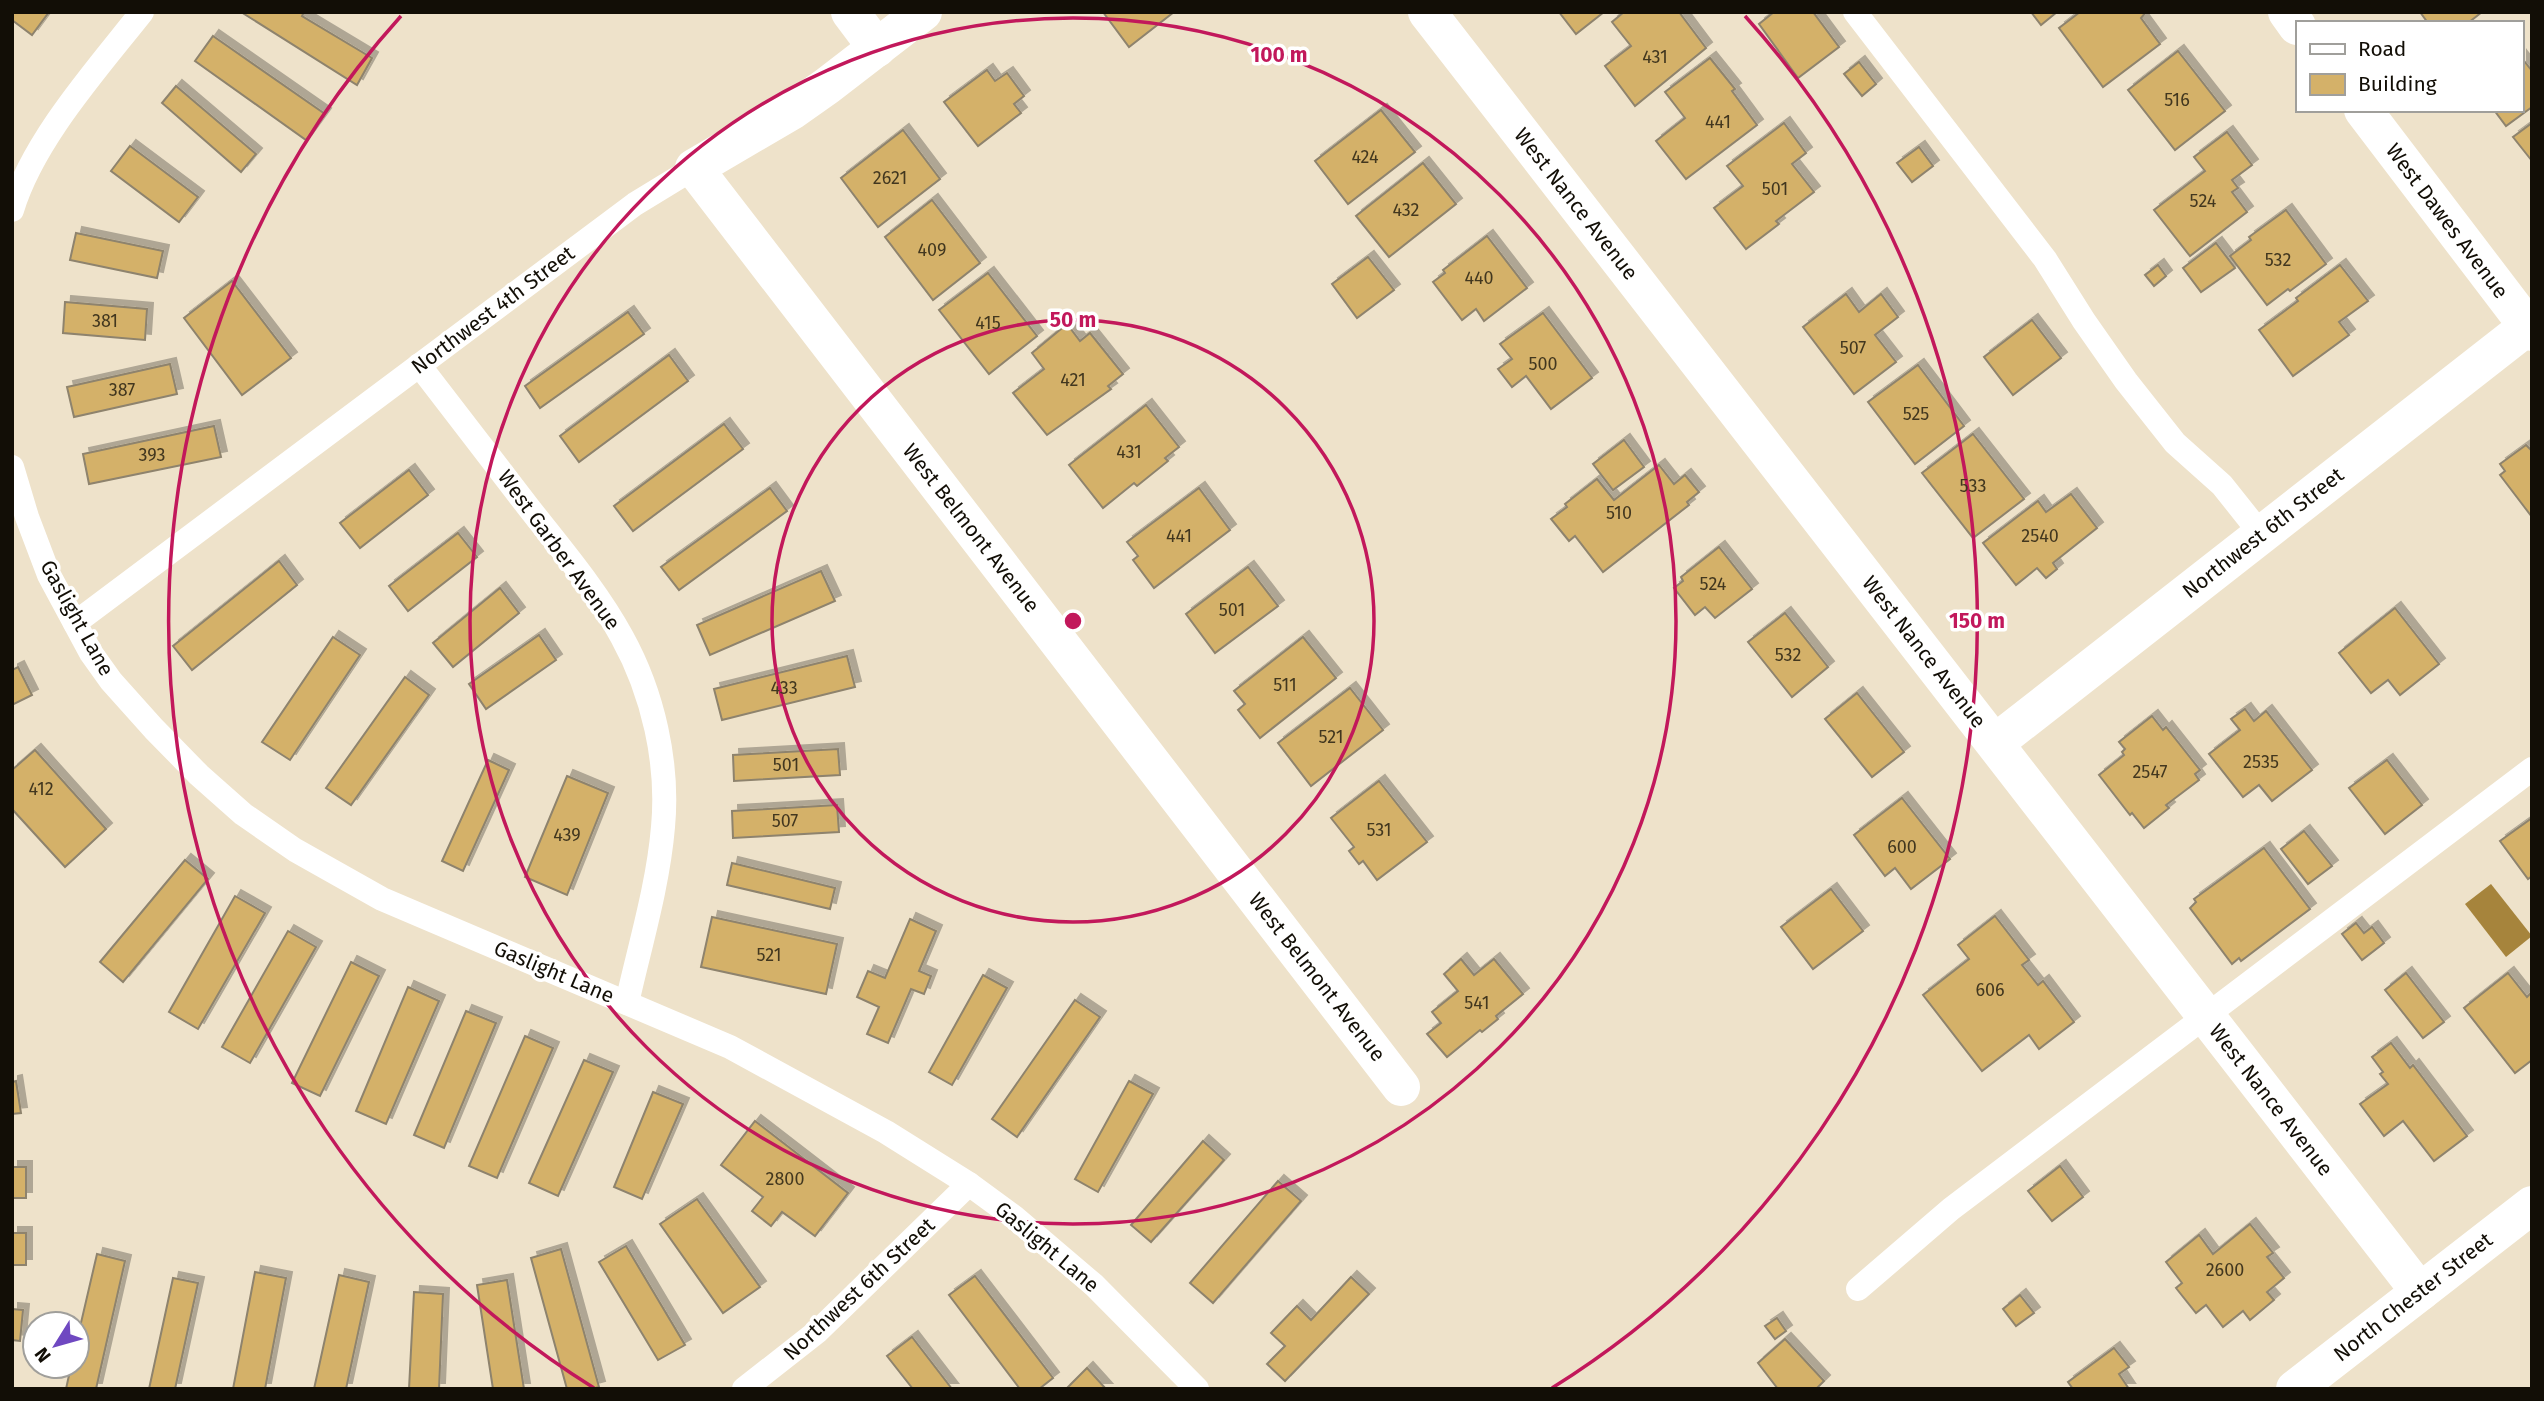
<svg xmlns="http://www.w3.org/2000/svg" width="2544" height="1401" font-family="'Fira Sans',sans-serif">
	<defs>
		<filter id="shadow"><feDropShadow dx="6" dy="-6" stdDeviation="0" flood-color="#0004"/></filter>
	</defs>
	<rect width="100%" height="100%" fill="#eee2ca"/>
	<path fill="#a6843c" d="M2491,884L2532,936L2506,957L2465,904Z"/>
	<g fill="#d4b169" stroke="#8e836d" stroke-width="2" filter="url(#shadow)">
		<path d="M12,12H49L32,35L12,20Z"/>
		<path d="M241,12H304L302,16L372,58L357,85Z"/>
		<path d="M1103,12H1174L1129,47Z"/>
		<path d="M1559,12H1604L1576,34Z"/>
		<path d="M1624,12H1679L1706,48L1635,106L1605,66L1631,46L1612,22Z"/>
		<path d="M1774,12H1813L1839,47L1798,78L1759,24Z"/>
		<path d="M2031,12H2057L2041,25Z"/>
		<path d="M2080,12H2146L2141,18L2160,44L2103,87L2059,28Z"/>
		<path d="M2420,12H2482L2468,23H2428Z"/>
		<path d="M213,36L325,114L306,140L195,61Z"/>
		<path d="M2178,51L2225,111L2175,150L2128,90Z"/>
		<path d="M2521,57L2532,71V107L2506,126L2494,110H2521Z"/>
		<path d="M1710,58L1735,89L1732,91L1757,125L1686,179L1656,141L1685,118L1665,92Z"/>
		<path d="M1859,62L1876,84L1862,96L1844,74Z"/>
		<path d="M987,70L995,81L1007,73L1024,96L1014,104L1021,113L978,146L944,102Z"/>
		<path d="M176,86L256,154L241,172L162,103Z"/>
		<path d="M1381,110L1415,152L1348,204L1315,161Z"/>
		<path d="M1784,123L1806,153L1792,164L1814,192L1776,221L1779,224L1746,249L1714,208L1743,186L1727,166Z"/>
		<path d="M2532,123V161L2513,137Z"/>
		<path d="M903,130L940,179L878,227L841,178Z"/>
		<path d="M2227,132L2252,165L2232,180L2238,188L2232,192L2247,212L2190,256L2154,210L2205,171L2194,157Z"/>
		<path d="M130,146L198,197L179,222L111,171Z"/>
		<path d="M1919,147L1933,166L1912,182L1897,163Z"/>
		<path d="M1423,163L1456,204L1389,257L1356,216Z"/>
		<path d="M932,200L980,263L933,300L885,237Z"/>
		<path d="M2286,210L2326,264L2290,291L2288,289L2267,305L2230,256L2251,240L2249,237Z"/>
		<path d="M76,233L163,251L157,278L70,260Z"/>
		<path d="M1487,236L1527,288L1484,321L1476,309L1462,320L1433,282L1445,273L1443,270Z"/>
		<path d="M2216,243L2235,268L2201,292L2183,268Z"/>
		<path d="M1368,257L1394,290L1357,318L1332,284Z"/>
		<path d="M2158,265L2166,276L2154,286L2145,275Z"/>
		<path d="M2340,265L2368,301L2339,322L2349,335L2293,376L2259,330L2298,301L2296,298Z"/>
		<path d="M988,273L1037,336L989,374L939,310Z"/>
		<path d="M232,281L291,358L242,395L184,318Z"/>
		<path d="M1846,294L1859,312L1881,294L1898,317L1875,335L1896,362L1854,394L1803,327Z"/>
		<path d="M65,302L147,309L145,340L63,333Z"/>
		<path d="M628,312L644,334L540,408L525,386Z"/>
		<path d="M1543,313L1592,378L1551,409L1526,376L1512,387L1498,369L1512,359L1500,344Z"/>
		<path d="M2032,320L2061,358L2013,395L1984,357Z"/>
		<path d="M1067,324L1080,341L1090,333L1123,374L1108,386L1111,389L1047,435L1013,393L1044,369L1032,353Z"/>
		<path d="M669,355L688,381L579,462L560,436Z"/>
		<path d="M170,364L177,394L74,417L67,387Z"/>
		<path d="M1918,365L1964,426L1915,464L1868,402Z"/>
		<path d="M1146,405L1179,447L1165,458L1168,461L1137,486L1134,483L1103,508L1069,465Z"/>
		<path d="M724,424L743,449L633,531L614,506Z"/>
		<path d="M214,426L221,457L89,484L83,454Z"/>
		<path d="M1973,434L2024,499L1973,538L1922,473Z"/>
		<path d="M1624,440L1644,467L1613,490L1593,464Z"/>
		<path d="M2526,445L2532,451V517L2500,475L2505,471L2500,464Z"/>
		<path d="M1659,465L1674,484L1685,475L1699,492L1687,502L1689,505L1603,572L1575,536L1569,541L1551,519L1567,507L1565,504L1597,479L1614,500Z"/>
		<path d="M409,470L428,495L360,548L340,523Z"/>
		<path d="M770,488L787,511L679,590L661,567Z"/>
		<path d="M1199,488L1230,530L1154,588L1133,560L1138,556L1127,542Z"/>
		<path d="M2071,494L2097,528L2053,563L2057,569L2046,578L2037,568L2016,585L1983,543L2038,501L2046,512Z"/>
		<path d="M458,533L477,557L408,611L389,586Z"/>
		<path d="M1719,547L1752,589L1715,618L1705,607L1695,615L1674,588L1683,581L1681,577Z"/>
		<path d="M279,561L297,585L192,670L173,646Z"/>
		<path d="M1248,567L1278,606L1215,653L1186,614Z"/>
		<path d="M821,571L835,601L710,655L697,625Z"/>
		<path d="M500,588L519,613L453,667L433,643Z"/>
		<path d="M2395,608L2439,664L2400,695L2388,680L2371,693L2339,653Z"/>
		<path d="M1785,613L1828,667L1792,697L1748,642Z"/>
		<path d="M539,635L556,660L486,709L469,684Z"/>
		<path d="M333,637L360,655L290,760L262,742Z"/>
		<path d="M1303,637L1336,678L1260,738L1238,710L1245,704L1234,691Z"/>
		<path d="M847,656L855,687L722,720L714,689Z"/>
		<path d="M18,667L32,695L12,705V670Z"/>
		<path d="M405,677L429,695L351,805L326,788Z"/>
		<path d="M1350,688L1383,730L1311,786L1278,743Z"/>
		<path d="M1857,693L1904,752L1872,777L1825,719Z"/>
		<path d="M2245,709L2254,721L2266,711L2312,770L2272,801L2259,785L2243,797L2209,754L2240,730L2231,719Z"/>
		<path d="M2152,716L2163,730L2166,727L2200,770L2195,774L2199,780L2166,805L2169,808L2144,828L2132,813L2130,815L2099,775L2124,755L2122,752L2125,749L2119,742Z"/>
		<path d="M838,749L840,775L734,781L733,755Z"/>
		<path d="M35,750L106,829L65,867L12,809V770Z"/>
		<path d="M488,760L509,770L463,871L442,861Z"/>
		<path d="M2387,760L2422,805L2385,834L2349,788Z"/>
		<path d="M567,776L608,793L567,895L525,877Z"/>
		<path d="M1379,781L1427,842L1377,880L1363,861L1359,864L1349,851L1354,847L1331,818Z"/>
		<path d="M1902,798L1950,859L1911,889L1895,868L1885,876L1854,835Z"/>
		<path d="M837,805L839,832L733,838L732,811Z"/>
		<path d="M2532,818V876L2528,879L2500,841Z"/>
		<path d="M2304,831L2332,866L2308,884L2281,849Z"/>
		<path d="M2264,848L2310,909L2241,961L2239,958L2232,964L2190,908L2196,902L2194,899Z"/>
		<path d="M185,860L208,879L123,982L100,962Z"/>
		<path d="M732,863L835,888L830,909L727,885Z"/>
		<path d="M1831,889L1863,931L1813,969L1781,927Z"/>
		<path d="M235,896L265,913L198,1029L169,1012Z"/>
		<path d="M1995,916L2029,960L2022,965L2038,985L2043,981L2074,1022L2039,1049L2029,1035L1982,1071L1923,995L1969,959L1958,945Z"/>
		<path d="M712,917L837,944L826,994L701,967Z"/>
		<path d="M910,919L936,931L919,971L931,976L924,994L911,989L888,1043L867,1034L879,1007L857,997L868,971L885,978Z"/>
		<path d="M2356,923L2364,933L2372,927L2384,943L2362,960L2342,934Z"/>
		<path d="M288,931L316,947L250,1063L222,1047Z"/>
		<path d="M1461,959L1474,975L1494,959L1523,994L1496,1016L1498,1019L1482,1032L1480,1030L1447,1057L1427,1034L1441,1023L1432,1012L1458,991L1444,974Z"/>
		<path d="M351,962L379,976L320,1096L292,1083Z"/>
		<path d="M2406,973L2444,1022L2423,1038L2385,990Z"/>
		<path d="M2508,973L2527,997L2532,992V1060L2515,1073L2464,1008Z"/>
		<path d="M983,975L1007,988L952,1085L929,1072Z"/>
		<path d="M408,987L439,1001L386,1124L356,1111Z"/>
		<path d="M1075,1000L1100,1017L1017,1137L992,1119Z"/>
		<path d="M466,1011L496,1023L444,1148L414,1135Z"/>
		<path d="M525,1036L553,1048L497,1178L469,1166Z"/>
		<path d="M2391,1043L2410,1068L2413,1065L2467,1136L2434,1161L2403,1121L2384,1136L2360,1104L2388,1084L2380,1074L2383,1072L2372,1057Z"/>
		<path d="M584,1060L613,1072L558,1196L529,1183Z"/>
		<path d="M16,1081L21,1113L12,1114V1082Z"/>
		<path d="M1129,1081L1153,1094L1098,1192L1075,1179Z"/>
		<path d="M653,1092L683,1104L642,1199L614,1187Z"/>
		<path d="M755,1121L848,1193L815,1236L782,1212L771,1226L752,1211L763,1197L721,1165Z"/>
		<path d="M1203,1141L1224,1160L1151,1242L1131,1225Z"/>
		<path d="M2060,1166L2083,1197L2052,1221L2028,1191Z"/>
		<rect x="12" y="1167" width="14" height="31"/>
		<path d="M1278,1181L1301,1201L1213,1303L1190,1283Z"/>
		<path d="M697,1199L760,1287L723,1313L660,1224Z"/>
		<path d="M2250,1224L2273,1253L2267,1257L2284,1278L2267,1292L2274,1300L2250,1320L2243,1311L2223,1327L2206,1305L2196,1313L2176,1288L2182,1283L2166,1262L2199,1235L2213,1254Z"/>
		<rect x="12" y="1233" width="14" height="32"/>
		<path d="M626,1246L685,1345L658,1360L599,1262Z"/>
		<path d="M561,1249L599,1387L592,1389H567L531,1258Z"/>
		<path d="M97,1254L125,1261L96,1389H66L71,1366H77V1340Z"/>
		<path d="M255,1272L286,1278L265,1389H233Z"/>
		<path d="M339,1275L369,1282L346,1389H314Z"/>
		<path d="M975,1276L1053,1378L1039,1389H1020L949,1295Z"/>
		<path d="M1351,1277L1369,1294L1285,1381L1267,1364L1285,1346L1271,1333L1297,1306L1311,1320Z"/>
		<path d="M173,1278L198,1283L175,1389H149Z"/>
		<path d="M507,1280L524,1389H493L477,1285Z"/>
		<path d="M414,1292L443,1294L439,1389H409Z"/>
		<path d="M2020,1295L2034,1313L2016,1326L2003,1309Z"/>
		<path d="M12,1309L23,1310L20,1341L12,1340Z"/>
		<path d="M1777,1318L1786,1331L1775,1339L1765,1326Z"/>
		<path d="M912,1337L952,1389H913L887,1356Z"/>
		<path d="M1785,1339L1824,1381L1816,1389H1778L1758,1363Z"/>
		<path d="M2114,1348L2129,1367L2119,1374L2129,1389H2073L2068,1382Z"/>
		<path d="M1087,1368L1106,1389H1066Z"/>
	</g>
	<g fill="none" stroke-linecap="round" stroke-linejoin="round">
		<g stroke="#fff" stroke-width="24">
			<path d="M1855,12L2045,259L2084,321L2126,381L2175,443L2222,485L2261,534"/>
			<path d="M12,210C33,140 97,69 142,12"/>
			<path d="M419,365C456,413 492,460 529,508C561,549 597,591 622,637C653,693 669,763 663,827C658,886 640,945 627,1003"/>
			<path d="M12,467L27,517L49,575L91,653L111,681L154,729L199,775L243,814L295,850L382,899L730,1047L886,1132L969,1184L1014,1217L1094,1285L1197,1389"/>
			<path d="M75,623L635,204L694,168"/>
			<path d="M1858,1289L1951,1209L2532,769"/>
			<path d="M744,1389L818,1331L969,1184"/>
		</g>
		<g stroke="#fff" stroke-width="38">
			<path d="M850,12L877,48"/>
			<path d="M923,12L827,86L793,110L694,168L1401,1087"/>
			<path d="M1427,12L2420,1292"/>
			<path d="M2287,12L2297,26"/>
			<path d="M2363,110L2532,332"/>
			<path d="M1995,743L2532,323"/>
			<path d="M2295,1389L2532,1205"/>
		</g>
	</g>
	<g fill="none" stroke="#c2185b" stroke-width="3.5">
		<circle cx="1073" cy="621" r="301"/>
		<circle cx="1073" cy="621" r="603"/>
		<path d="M594 1388A904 904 0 0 1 401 16M1745 16A904 904 0 0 1 1552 1388"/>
	</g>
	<g text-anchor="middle" stroke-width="7" stroke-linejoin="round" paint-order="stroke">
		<g font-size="18" fill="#42371f">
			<text x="1655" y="63">431</text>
			<text x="2177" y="106">516</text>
			<text x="1718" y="128">441</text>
			<text x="1365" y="163">424</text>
			<text x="890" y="184">2621</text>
			<text x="1775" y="195">501</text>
			<text x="2203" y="207">524</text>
			<text x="1406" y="216">432</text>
			<text x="932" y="256">409</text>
			<text x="2278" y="266">532</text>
			<text x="1479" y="284">440</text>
			<text x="105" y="327">381</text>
			<text x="988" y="329">415</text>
			<text x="1853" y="354">507</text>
			<text x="1543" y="370">500</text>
			<text x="1073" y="386">421</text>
			<text x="122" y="396">387</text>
			<text x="1916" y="420">525</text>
			<text x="1129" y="458">431</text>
			<text x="152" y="461">393</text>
			<text x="1973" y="492">533</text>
			<text x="1619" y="519">510</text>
			<text x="1179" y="542">441</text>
			<text x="2040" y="542">2540</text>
			<text x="1713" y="590">524</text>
			<text x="1232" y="616">501</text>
			<text x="1788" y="661">532</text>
			<text x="1285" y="691">511</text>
			<text x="784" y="694">433</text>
			<text x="1331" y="743">521</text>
			<text x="2261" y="768">2535</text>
			<text x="786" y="771">501</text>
			<text x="2150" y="778">2547</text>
			<text x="41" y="795">412</text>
			<text x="785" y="827">507</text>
			<text x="1379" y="836">531</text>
			<text x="567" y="841">439</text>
			<text x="1902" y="853">600</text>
			<text x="769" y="961">521</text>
			<text x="1990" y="996">606</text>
			<text x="1477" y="1009">541</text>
			<text x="785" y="1185">2800</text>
			<text x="2225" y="1276">2600</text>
		</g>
		<g font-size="21" fill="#120e06" stroke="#fff">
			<text transform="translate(1576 204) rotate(52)" y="7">West Nance Avenue</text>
			<text transform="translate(2447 221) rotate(53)" y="7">West Dawes Avenue</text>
			<text transform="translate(493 310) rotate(-37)" y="7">Northwest 4th Street</text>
			<text transform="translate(971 528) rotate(52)" y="7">West Belmont Avenue</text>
			<text transform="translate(2263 533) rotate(-38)" y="7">Northwest 6th Street</text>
			<text transform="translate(559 550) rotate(54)" y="7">West Garber Avenue</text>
			<text transform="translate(77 618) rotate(61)" y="7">Gaslight Lane</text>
			<text transform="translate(1924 652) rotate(52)" y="7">West Nance Avenue</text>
			<text transform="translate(554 972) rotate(23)" y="7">Gaslight Lane</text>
			<text transform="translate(1317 977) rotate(52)" y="7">West Belmont Avenue</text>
			<text transform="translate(2271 1100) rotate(52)" y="7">West Nance Avenue</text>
			<text transform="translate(1047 1247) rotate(40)" y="7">Gaslight Lane</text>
			<text transform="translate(859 1289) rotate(-43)" y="7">Northwest 6th Street</text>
			<text transform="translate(2413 1297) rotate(-38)" y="7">North Chester Street</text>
		</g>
	</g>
	<circle cx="1073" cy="621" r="10" fill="#c2185b" stroke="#fff" stroke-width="3.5"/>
	<g font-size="21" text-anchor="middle" font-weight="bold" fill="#c2185b" stroke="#fff" stroke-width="7" stroke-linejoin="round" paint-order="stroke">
		<text x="1279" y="62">100 m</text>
		<text x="1073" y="327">50 m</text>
		<text x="1977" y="628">150 m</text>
	</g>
	<rect width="2544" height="1401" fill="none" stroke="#120e06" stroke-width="28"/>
	<rect x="2296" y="21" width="228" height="91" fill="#ffffff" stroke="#a09f9b" stroke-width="2"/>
	<rect x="2310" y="44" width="35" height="10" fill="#ffffff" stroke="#a09f9b" stroke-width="2"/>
	<text x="2358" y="56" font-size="21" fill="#120e06">Road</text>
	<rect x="2310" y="74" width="35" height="21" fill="#d4b169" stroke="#a09f9b" stroke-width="2"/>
	<text x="2358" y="91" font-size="21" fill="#120e06">Building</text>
	<g transform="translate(56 1345) rotate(233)"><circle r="33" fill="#ffffff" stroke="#a09f9b" stroke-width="2"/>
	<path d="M0-5L12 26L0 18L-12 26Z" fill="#6f48c1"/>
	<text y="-10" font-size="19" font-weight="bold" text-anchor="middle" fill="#120e06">N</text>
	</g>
</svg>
